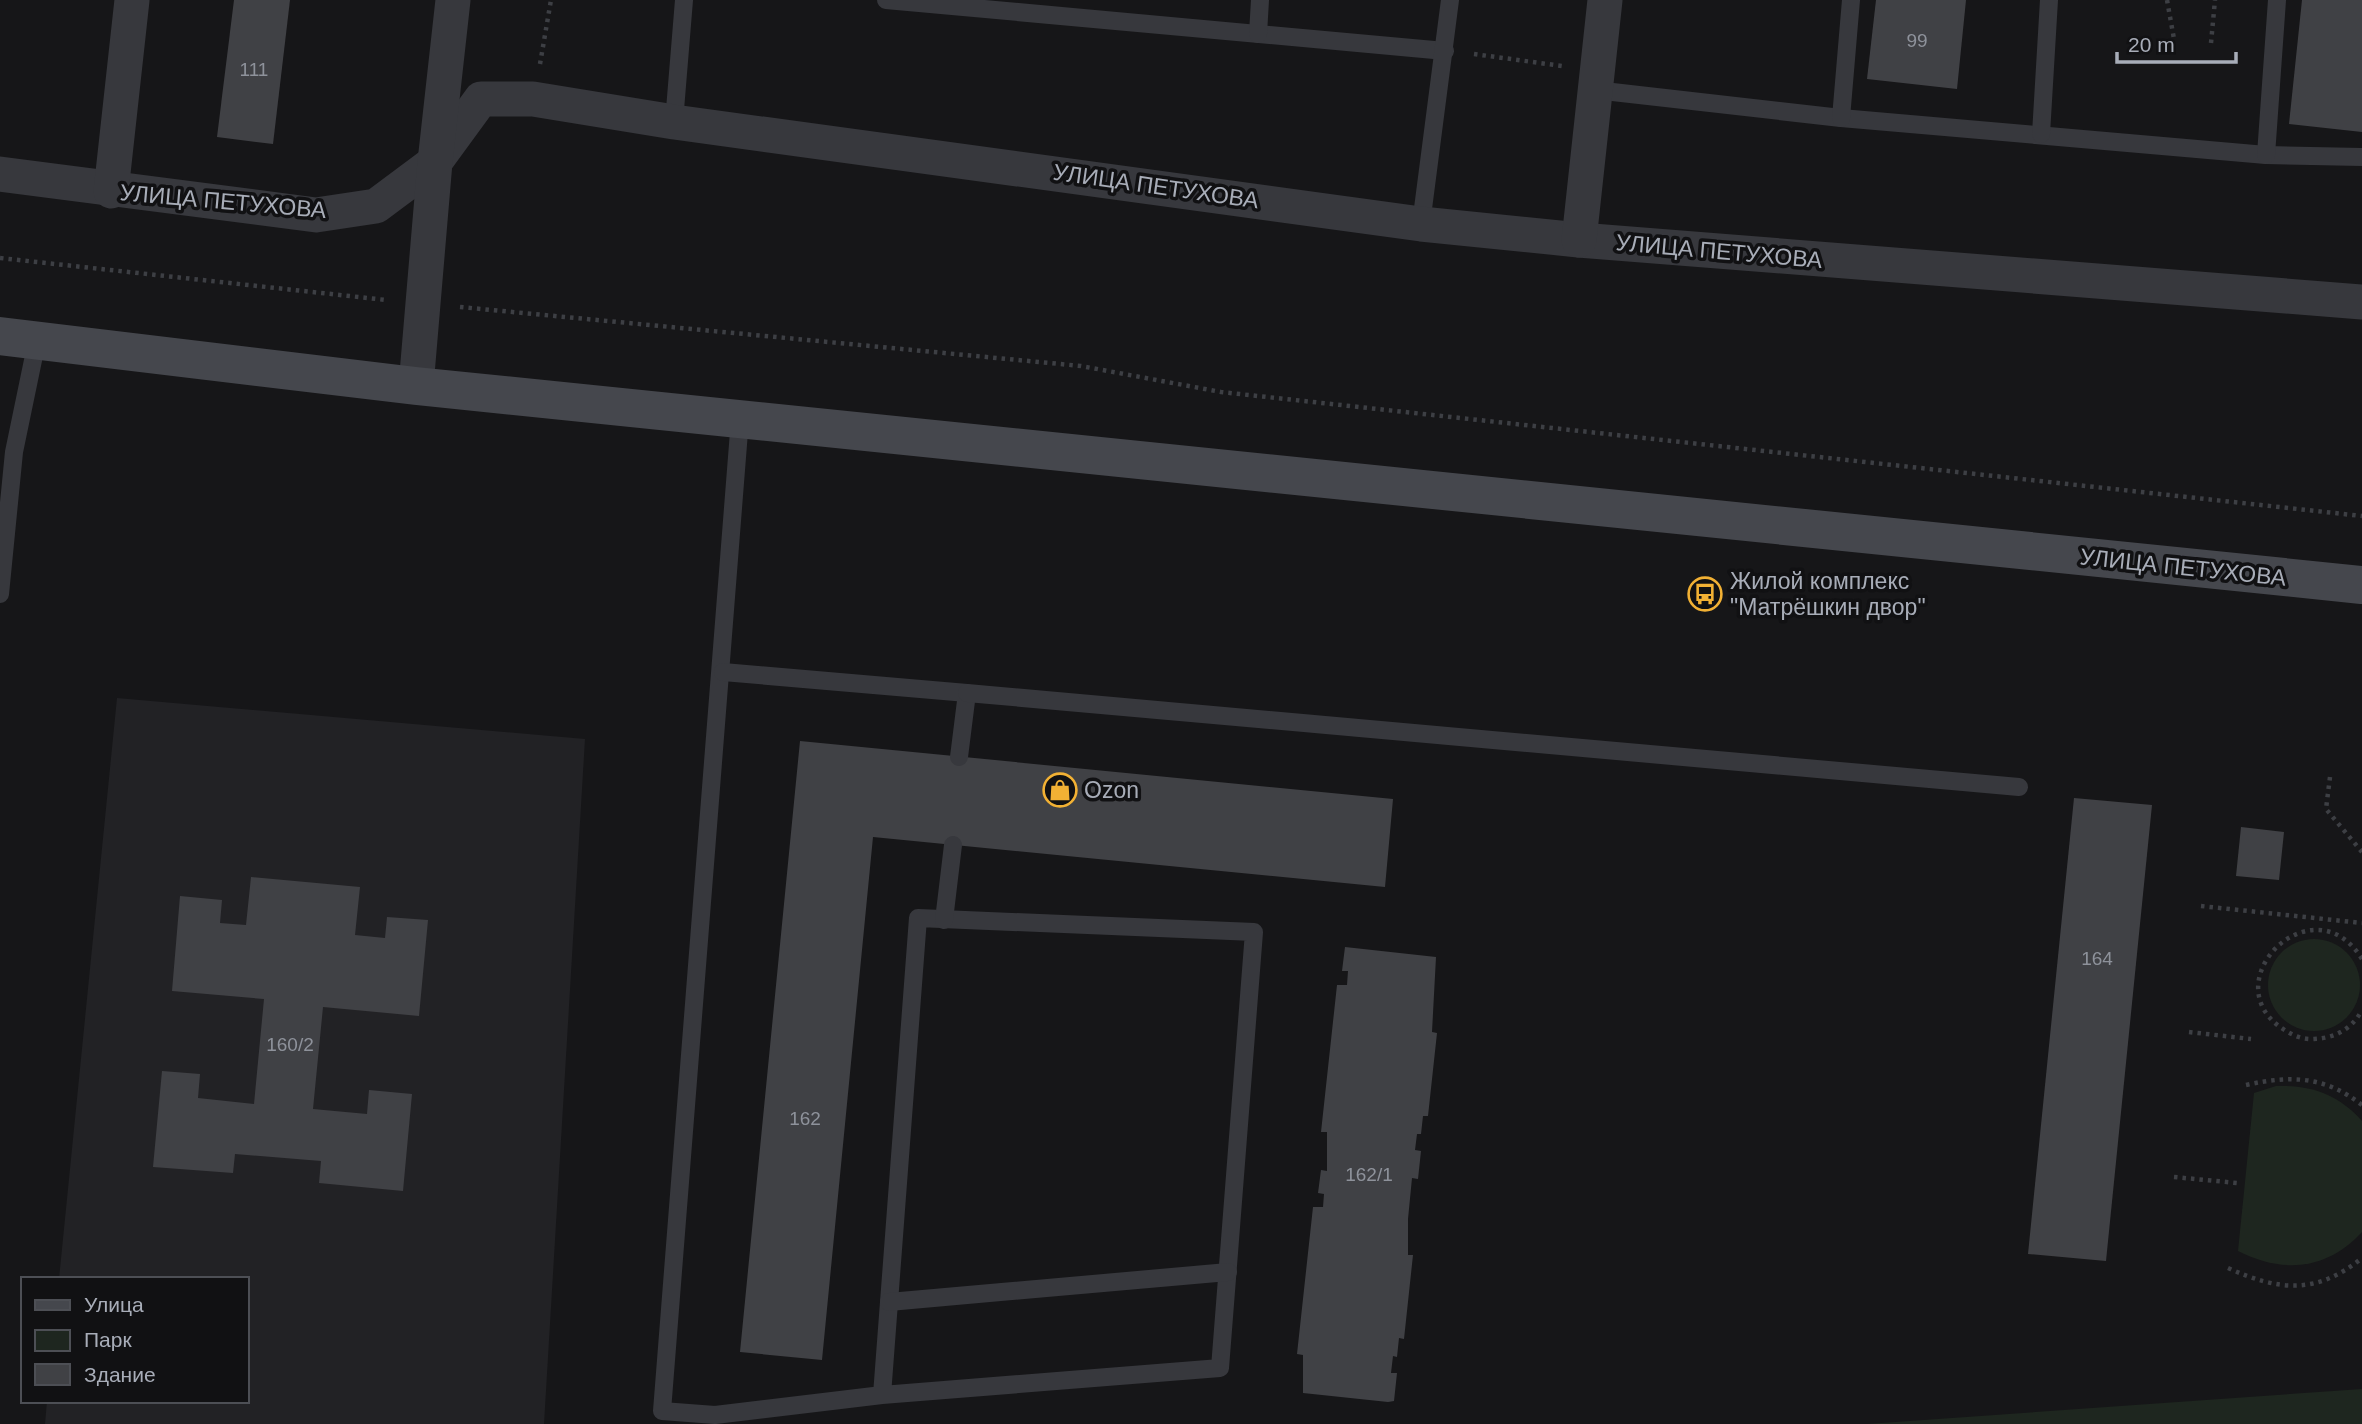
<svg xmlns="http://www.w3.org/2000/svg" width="2362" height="1424" font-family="Arial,sans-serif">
	<rect width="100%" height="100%" fill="#161618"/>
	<path fill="#222225" d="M117,698L585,739L544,1424H45L47,1401H247V1279H59Z"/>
	<g fill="#1e261f">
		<circle cx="2314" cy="985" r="46"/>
		<path d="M2276,1086C2311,1085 2338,1094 2362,1121V1232C2327,1270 2283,1274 2238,1251L2254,1093Z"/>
		<path d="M2362,1389V1424H1867Z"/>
	</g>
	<g fill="#404145">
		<path d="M234,0H290L273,144L217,137Z"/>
		<path d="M1876,0H1966L1957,89L1867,79Z"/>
		<path d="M2302,0H2362V132L2289,124Z"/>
		<path d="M800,741L1393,799L1385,887L873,837L822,1360L740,1352Z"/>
		<path d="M2074,798L2152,805L2106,1261L2028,1254Z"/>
		<path d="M2241,827L2284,832L2279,880L2236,876Z"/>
		<path d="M251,877L360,887L355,935L385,938L387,917L428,920L419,1016L323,1007L313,1109L367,1114L369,1090L412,1094L403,1191L319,1183L321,1161L235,1154L233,1173L153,1167L162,1071L200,1074L198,1098L254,1104L264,999L172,991L180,896L222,900L220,923L246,925Z"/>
		<path d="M1345,947L1436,957L1432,1032L1437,1033L1428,1116H1423L1421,1134H1417L1415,1150L1421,1151L1418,1179L1412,1178L1408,1219V1255H1413L1404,1339L1399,1338L1397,1357L1393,1356L1391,1373H1397L1394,1401L1388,1402L1303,1393V1355L1297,1354L1313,1207H1323L1324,1194L1318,1193L1321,1170L1327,1171V1132H1321L1337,985H1347L1348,971H1342Z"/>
	</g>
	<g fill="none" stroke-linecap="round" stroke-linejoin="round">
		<g stroke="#3d3f44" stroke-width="4.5" stroke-dasharray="3.5 5" stroke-linecap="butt">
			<path d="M2167,0L2174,39"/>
			<path d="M2211,43L2215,0"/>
			<path d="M1474,54L1562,66"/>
			<path d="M540,64L551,0"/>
			<path d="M0,258L386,300"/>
			<path d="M460,307L1081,366L1221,392L2362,516"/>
			<path d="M2330,777L2326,809L2362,852"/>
			<path d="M2201,906L2362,923"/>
			<path d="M2362,959C2314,881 2214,979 2280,1027C2290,1034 2301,1040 2314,1039C2335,1038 2352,1029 2362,1010"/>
			<path d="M2189,1032L2251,1039"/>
			<path d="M2246,1085C2291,1075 2325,1076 2362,1105"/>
			<path d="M2174,1177L2237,1183"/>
			<path d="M2228,1268C2279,1291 2316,1295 2362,1258"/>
		</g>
		<g stroke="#37383d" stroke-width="18">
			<path d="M886,0L1445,51"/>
			<path d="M1258,34L1260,0"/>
			<path d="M1595,90L1841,118L2266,155L2362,157"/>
			<path d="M1841,118L1851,0"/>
			<path d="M674,122L684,0"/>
			<path d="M2041,134L2049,0"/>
			<path d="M2266,155L2277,0"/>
			<path d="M1421,224L1450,0"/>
			<path d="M740,419L662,1411L715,1415L882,1395L918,918L1254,932L1220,1368L882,1395"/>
			<path d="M0,594L14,452L37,341"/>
			<path d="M723,672L967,693L959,757"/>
			<path d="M967,693L2019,787"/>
			<path d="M944,920L953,845"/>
			<path d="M889,1302L1228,1272"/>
		</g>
		<g stroke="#37383d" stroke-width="35">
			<path d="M0,174L316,215L376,206L435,162L481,99H533L674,122L1421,224L1579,240L2362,302"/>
			<path d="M111,191L132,0"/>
			<path d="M1579,240L1605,0"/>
			<path d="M416,386L435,162L453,0"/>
		</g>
		<path stroke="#45474d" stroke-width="38" d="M0,336L416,386L2362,585"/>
	</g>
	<defs>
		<symbol id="bus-ring" viewBox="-11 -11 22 22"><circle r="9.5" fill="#111113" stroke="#f2b134" stroke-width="1.5"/><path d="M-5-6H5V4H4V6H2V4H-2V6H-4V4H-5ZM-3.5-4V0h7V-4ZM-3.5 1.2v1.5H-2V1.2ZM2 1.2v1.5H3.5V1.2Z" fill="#f2b134"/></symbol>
		<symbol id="shop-ring" viewBox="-11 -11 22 22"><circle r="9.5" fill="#111113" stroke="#f2b134" stroke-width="1.5"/><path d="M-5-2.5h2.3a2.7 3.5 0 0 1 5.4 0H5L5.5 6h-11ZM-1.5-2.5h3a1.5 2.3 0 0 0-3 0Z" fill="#f2b134"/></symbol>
	</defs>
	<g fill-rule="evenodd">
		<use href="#bus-ring" x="1686" y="575" width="38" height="38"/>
		<use href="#shop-ring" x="1041" y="771" width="38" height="38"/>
	</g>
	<g text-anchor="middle" stroke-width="7" stroke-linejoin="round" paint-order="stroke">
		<g font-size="19" fill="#8e929b">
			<text x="1917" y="47">99</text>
			<text x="254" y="76">111</text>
			<text x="2097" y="965">164</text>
			<text x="290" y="1051">160/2</text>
			<text x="805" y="1125">162</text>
			<text x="1369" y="1181">162/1</text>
		</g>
		<g font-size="23" fill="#a8adb8" stroke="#111113">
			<text transform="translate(1156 186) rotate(8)" y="8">УЛИЦА ПЕТУХОВА</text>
			<text transform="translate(223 201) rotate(5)" y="8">УЛИЦА ПЕТУХОВА</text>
			<text transform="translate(1719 251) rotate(5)" y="8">УЛИЦА ПЕТУХОВА</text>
			<text transform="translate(2183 567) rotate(6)" y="8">УЛИЦА ПЕТУХОВА</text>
		</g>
		<g font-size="23" fill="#a8adb8" stroke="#111113" text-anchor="start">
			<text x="1730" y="589">Жилой комплекс<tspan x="1730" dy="26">"Матрёшкин двор"</tspan></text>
			<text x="1084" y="798">Ozon</text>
		</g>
	</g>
	<rect x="21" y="1277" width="228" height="126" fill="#111113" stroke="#4d4f55" stroke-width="2"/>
	<rect x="35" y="1300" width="35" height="10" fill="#45474d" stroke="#4d4f55" stroke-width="2"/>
	<text x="84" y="1312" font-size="21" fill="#a8adb8">Улица</text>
	<rect x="35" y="1330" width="35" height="21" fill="#1e261f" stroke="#4d4f55" stroke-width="2"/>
	<text x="84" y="1347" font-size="21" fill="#a8adb8">Парк</text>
	<rect x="35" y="1364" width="35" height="21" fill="#404145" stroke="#4d4f55" stroke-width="2"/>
	<text x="84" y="1382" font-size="21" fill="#a8adb8">Здание</text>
	<path d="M2117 52v10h119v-10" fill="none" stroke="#a8adb8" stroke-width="3.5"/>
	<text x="2128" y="52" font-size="21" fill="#a8adb8" stroke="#111113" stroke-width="5" paint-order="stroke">20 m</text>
</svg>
